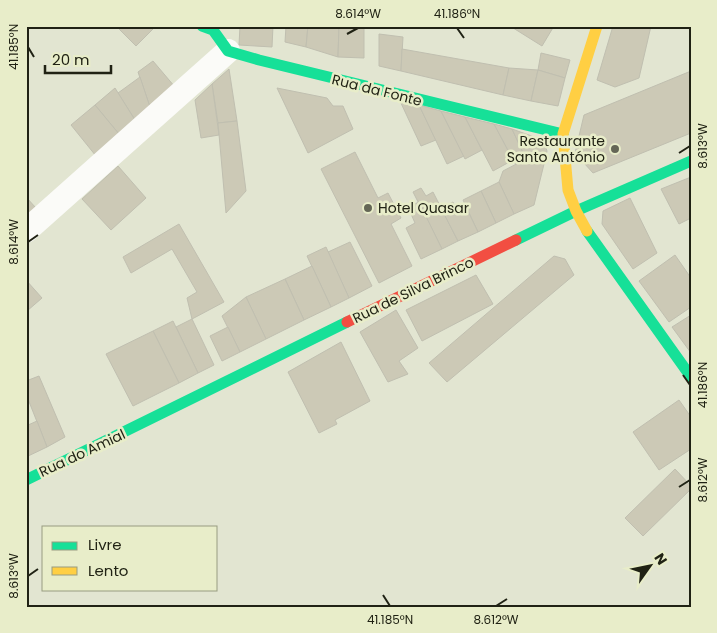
<svg xmlns="http://www.w3.org/2000/svg" width="717" height="633" font-family="Poppins,sans-serif">
	<rect width="100%" height="100%" fill="#e2e5d1"/>
	<g fill="#ccc9b6" stroke="#c0bfb0">
		<path d="M116,26H156L136,46Z"/>
		<path d="M240,26H273L272,47L239,45Z"/>
		<path d="M286,26H308L306,47L285,42Z"/>
		<path d="M308,26H339L338,57L306,47Z"/>
		<path d="M339,26H364V58L338,57Z"/>
		<path d="M510,26H554L542,46Z"/>
		<path d="M613,26H651L639,78L615,87L597,80Z"/>
		<path d="M379,34L403,37L401,71L379,66Z"/>
		<path d="M402,49L509,68L503,95L401,71Z"/>
		<path d="M541,53L570,60L565,78L538,70Z"/>
		<path d="M153,61L175,87L150,107L138,72Z"/>
		<path d="M509,68L538,70L531,101L503,95Z"/>
		<path d="M229,69L237,121L218,123L212,84Z"/>
		<path d="M538,70L565,78L558,106L531,101Z"/>
		<path d="M691,71V133L593,173L575,153L584,115Z"/>
		<path d="M140,77L150,107L135,120L118,93Z"/>
		<path d="M212,84L219,135L201,138L195,100Z"/>
		<path d="M115,88L135,120L119,134L95,105Z"/>
		<path d="M277,88L327,98L333,106H343L353,129L308,153Z"/>
		<path d="M400,101L419,105L436,140L421,146Z"/>
		<path d="M95,105L119,134L96,156L71,125Z"/>
		<path d="M419,105L441,111L464,156L447,164Z"/>
		<path d="M441,111L465,117L482,150L465,159Z"/>
		<path d="M465,117L494,124L513,160L493,171Z"/>
		<path d="M237,121L246,191L226,213L218,123Z"/>
		<path d="M494,124L512,129L526,159L516,165Z"/>
		<path d="M512,129L540,139L545,145L547,151L544,164L526,159Z"/>
		<path d="M355,152L378,198L388,193L401,218L391,224L412,266L379,283L321,169Z"/>
		<path d="M526,159L544,164L534,205L514,214L499,182L503,171Z"/>
		<path d="M118,166L146,198L111,230L82,199Z"/>
		<path d="M691,177V218L679,224L661,189Z"/>
		<path d="M499,182L514,214L496,223L481,191Z"/>
		<path d="M421,188L426,196L433,192L458,241L442,249L413,192Z"/>
		<path d="M481,191L496,223L478,232L463,200Z"/>
		<path d="M26,197L36,208L26,216Z"/>
		<path d="M630,198L657,253L633,269L602,224L603,211Z"/>
		<path d="M419,202L442,249L421,259L406,228L415,223L408,207Z"/>
		<path d="M453,202L455,207L464,203L478,232L458,241L441,208Z"/>
		<path d="M179,224L224,302L192,319L187,298L197,292L172,249L131,273L123,257Z"/>
		<path d="M350,242L372,286L349,298L328,252Z"/>
		<path d="M326,247L349,298L331,307L307,256Z"/>
		<path d="M675,255L691,278V307L669,322L639,281Z"/>
		<path d="M554,256L565,259L574,275L447,382L429,363Z"/>
		<path d="M312,266L331,307L304,320L285,279Z"/>
		<path d="M476,275L493,304L422,341L406,310Z"/>
		<path d="M285,279L304,320L266,339L246,297Z"/>
		<path d="M26,280L42,298L27,311L26,310Z"/>
		<path d="M246,297L266,339L240,352L222,316Z"/>
		<path d="M396,310L418,348L399,361L408,374L388,382L360,332Z"/>
		<path d="M691,315V353L672,327Z"/>
		<path d="M192,319L214,365L198,373L176,327Z"/>
		<path d="M173,321L198,373L179,383L153,331Z"/>
		<path d="M228,327L240,352L222,361L210,336Z"/>
		<path d="M153,331L179,383L133,406L106,354Z"/>
		<path d="M341,342L370,401L335,420L337,424L319,433L288,372Z"/>
		<path d="M39,376L65,437L47,447L26,394V381Z"/>
		<path d="M679,400L691,417V449L659,470L633,432Z"/>
		<path d="M37,421L47,447L26,457V426Z"/>
		<path d="M675,469L691,486V489L643,536L625,518Z"/>
	</g>
	<g fill="none" stroke-linecap="round" stroke-linejoin="round">
		<path stroke="#fbfbf8" stroke-width="24" d="M26,231L228,51"/>
		<g stroke="#16e098" stroke-width="11">
			<path d="M202,26L213,30L228,51L259,60L563,134"/>
			<path d="M587,231L691,377"/>
			<path d="M516,240L576,211L691,161"/>
			<path d="M26,480L347,322"/>
		</g>
		<path stroke="#ffcf43" stroke-width="11" d="M587,231L576,211L568,190L563,134L597,26"/>
		<path stroke="#f24e42" stroke-width="11" d="M347,322L516,240"/>
	</g>
	<path fill="none" stroke="#202214" stroke-width="2" d="M457,28L464,38M347,34L358,28M28,47L34,57M679,153L690,146M28,242L38,235M683,375L690,385M679,487L690,480M28,576L38,569M383,595L390,606M496,606L507,599"/>
	<g fill="#646656" stroke="#e8edc9" stroke-width="2">
		<circle cx="615" cy="149" r="5"/>
		<circle cx="368" cy="208" r="5"/>
	</g>
	<g text-anchor="middle" stroke-width="5" stroke-linejoin="round" paint-order="stroke">
		<g font-size="14" fill="#202214" stroke="#e8edc9">
			<text transform="translate(377 90) rotate(14)" y="5">Rua da Fonte</text>
			<text transform="translate(413 290) rotate(-26)" y="5">Rua de Silva Brinco</text>
			<text transform="translate(82 453) rotate(-25)" y="5">Rua do Amial</text>
		</g>
		<g font-size="14" fill="#202214" stroke="#e8edc9" text-anchor="end">
			<text x="605" y="146">Restaurante<tspan x="605" dy="16">Santo António</tspan></text>
			<text x="378" y="213" text-anchor="start">Hotel Quasar</text>
		</g>
	</g>
	<rect width="717" height="633" fill="none" stroke="#e8edc9" stroke-width="55"/>
	<rect x="42" y="526" width="175" height="65" fill="#e8edc9" stroke="#989c81"/>
	<rect x="52" y="542" width="25" height="8" fill="#16e098" stroke="#989c81"/>
	<text x="88" y="550" font-size="15" fill="#202214">Livre</text>
	<rect x="52" y="567" width="25" height="8" fill="#ffcf43" stroke="#989c81"/>
	<text x="88" y="576" font-size="15" fill="#202214">Lento</text>
	<g transform="translate(650 566) rotate(57)" stroke="#e8edc9" stroke-width="4" paint-order="stroke">
	<path d="M0-4L9 19L0 12L-9 19Z" fill="#202214"/>
	<text y="-8" font-size="14" font-weight="bold" text-anchor="middle" fill="#202214">N</text>
	</g>
	<path d="M45 65v8h66v-8" fill="none" stroke="#202214" stroke-width="2.5"/>
	<text x="52" y="65" font-size="15" fill="#202214" stroke="#e8edc9" stroke-width="4" paint-order="stroke">20 m</text>
	<rect x="28" y="28" width="662" height="578" fill="none" stroke="#202214" stroke-width="2"/>
	<g font-size="12" text-anchor="middle" fill="#202214">
		<text x="358" y="18">8.614°W</text>
		<text x="457" y="18">41.186°N</text>
		<text transform="translate(14 47) rotate(-90)" y="4">41.185°N</text>
		<text transform="translate(703 146) rotate(-90)" y="4">8.613°W</text>
		<text transform="translate(14 242) rotate(-90)" y="4">8.614°W</text>
		<text transform="translate(703 385) rotate(-90)" y="4">41.186°N</text>
		<text transform="translate(703 480) rotate(-90)" y="4">8.612°W</text>
		<text transform="translate(14 576) rotate(-90)" y="4">8.613°W</text>
		<text x="390" y="624">41.185°N</text>
		<text x="496" y="624">8.612°W</text>
	</g>
</svg>
